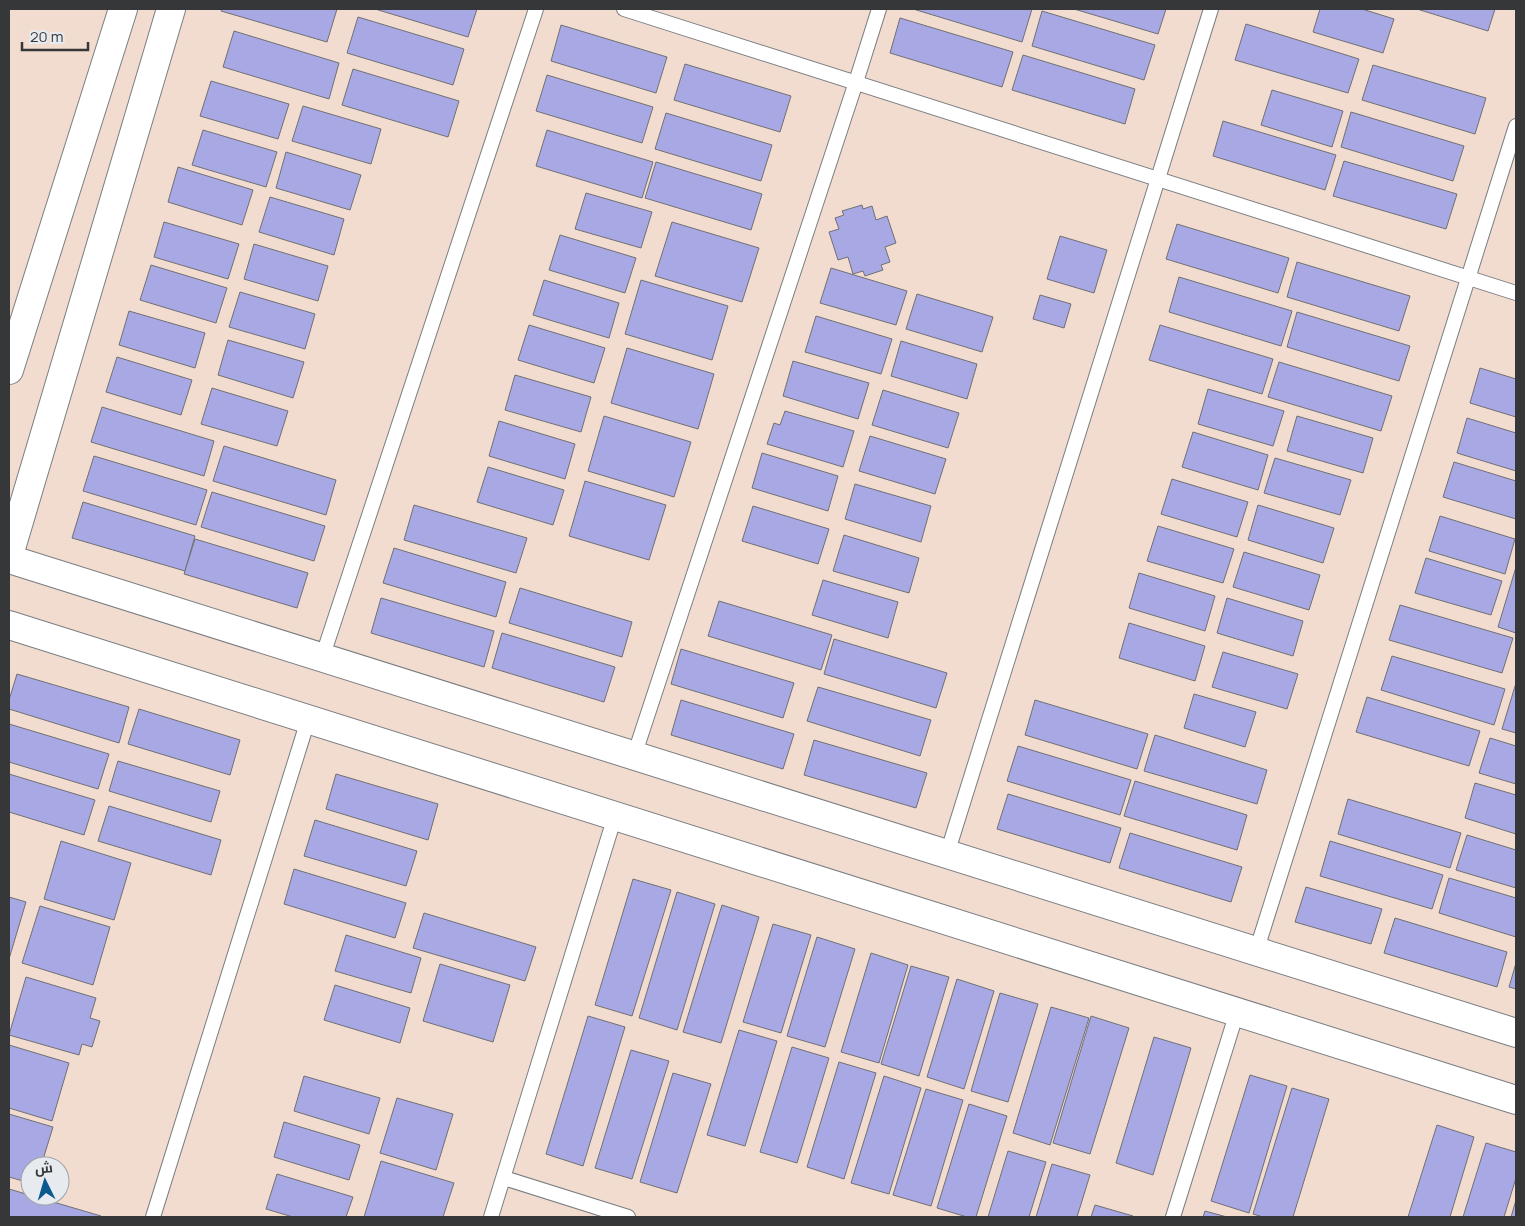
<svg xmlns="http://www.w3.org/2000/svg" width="1525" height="1226" font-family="Manrope,Cairo,sans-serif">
	<rect width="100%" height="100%" fill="#e7ebef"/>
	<path fill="#f2dccf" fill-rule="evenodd" d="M9,9H1516V1217H9ZM30,1166H60V1196H30Z"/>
	<g fill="#a8a8e4" stroke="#707074">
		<path d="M222,9H337L327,42L221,11Z"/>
		<path d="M375,9H477L468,37Z"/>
		<path d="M913,9H1032L1022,42Z"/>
		<path d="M1074,9H1166L1158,34Z"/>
		<path d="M1320,9H1362L1394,19L1383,53L1313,32Z"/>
		<path d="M1417,9H1495L1488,31Z"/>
		<path d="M1042,11L1155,45L1144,80L1032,46Z"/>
		<path d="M358,17L464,49L453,85L347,53Z"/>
		<path d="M900,18L1013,52L1002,87L890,53Z"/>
		<path d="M1246,24L1359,59L1348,93L1235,60Z"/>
		<path d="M561,25L667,57L656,93L551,61Z"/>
		<path d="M234,31L339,63L329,99L223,67Z"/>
		<path d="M1023,55L1135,89L1125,124L1012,90Z"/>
		<path d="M685,64L791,96L780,132L674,100Z"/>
		<path d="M1373,65L1486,98L1475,134L1362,100Z"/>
		<path d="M353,69L459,101L448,137L342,105Z"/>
		<path d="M547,75L653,107L642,143L536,111Z"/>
		<path d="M211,81L289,104L278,139L200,116Z"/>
		<path d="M1272,90L1343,111L1332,147L1261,125Z"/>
		<path d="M303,106L381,129L371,164L292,141Z"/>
		<path d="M1351,112L1464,146L1453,181L1341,147Z"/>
		<path d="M666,113L772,145L761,181L655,149Z"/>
		<path d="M1223,121L1336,155L1325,190L1213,156Z"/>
		<path d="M203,130L277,152L266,187L192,165Z"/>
		<path d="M547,130L653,162L642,198L536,166Z"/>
		<path d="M286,152L361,175L350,210L276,188Z"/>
		<path d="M1344,161L1457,194L1446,229L1333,196Z"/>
		<path d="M656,162L762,194L751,230L645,198Z"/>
		<path d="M178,167L253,190L242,225L168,202Z"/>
		<path d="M586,193L652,212L641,248L575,229Z"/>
		<path d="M270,197L344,219L334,255L259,232Z"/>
		<path d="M862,205L863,209L872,206L876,220L887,216L896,243L885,247L890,262L881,265L883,270L865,276L863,271L853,274L848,257L838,260L829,232L839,229L835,218L844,215L842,211Z"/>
		<path d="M164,222L239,244L228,279L154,257Z"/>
		<path d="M672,222L759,248L742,302L655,276Z"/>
		<path d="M1177,224L1289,258L1278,293L1166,259Z"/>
		<path d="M560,235L636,258L625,293L549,270Z"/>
		<path d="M1060,236L1107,250L1094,293L1047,279Z"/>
		<path d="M254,244L328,266L318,301L244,279Z"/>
		<path d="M1297,262L1410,296L1399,331L1287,297Z"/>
		<path d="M151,265L227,288L216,323L140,300Z"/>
		<path d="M831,268L907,291L896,325L820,303Z"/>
		<path d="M1179,277L1292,311L1281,346L1169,312Z"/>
		<path d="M544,280L619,303L609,338L533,315Z"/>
		<path d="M641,280L728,306L712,360L625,334Z"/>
		<path d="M240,292L315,314L305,349L229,327Z"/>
		<path d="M917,294L993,317L982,352L906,329Z"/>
		<path d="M1040,295L1071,304L1064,328L1033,319Z"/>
		<path d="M129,311L205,333L195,368L119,345Z"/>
		<path d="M1297,312L1410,346L1399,381L1287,347Z"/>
		<path d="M816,316L892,339L881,374L805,352Z"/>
		<path d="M529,325L605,348L594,383L518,360Z"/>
		<path d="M1160,325L1273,359L1262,394L1149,360Z"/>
		<path d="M228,340L304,362L293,398L218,375Z"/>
		<path d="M901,341L977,364L967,399L891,376Z"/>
		<path d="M627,348L714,374L698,429L611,403Z"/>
		<path d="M117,357L192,380L181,415L106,392Z"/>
		<path d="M793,361L869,383L858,419L783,396Z"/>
		<path d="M1279,362L1392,396L1381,431L1268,397Z"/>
		<path d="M1480,368L1516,379V417L1470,403Z"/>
		<path d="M515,375L591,397L581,432L505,410Z"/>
		<path d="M212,388L288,411L277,446L201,424Z"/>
		<path d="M1208,389L1284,411L1273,446L1198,424Z"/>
		<path d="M883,390L959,413L948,448L872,425Z"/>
		<path d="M102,407L214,441L204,476L91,442Z"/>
		<path d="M785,411L854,431L843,467L767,444L774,423L780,425Z"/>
		<path d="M604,416L691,442L674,497L588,471Z"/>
		<path d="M1297,416L1373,438L1363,473L1287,451Z"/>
		<path d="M1467,418L1516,433V471L1457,453Z"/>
		<path d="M499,421L575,444L565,479L489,456Z"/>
		<path d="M1193,432L1268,455L1258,490L1182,467Z"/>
		<path d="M870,436L946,459L935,494L859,471Z"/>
		<path d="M224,446L336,480L326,515L213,481Z"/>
		<path d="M762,453L838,476L828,511L752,488Z"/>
		<path d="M94,456L207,490L196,525L83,491Z"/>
		<path d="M1275,458L1351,480L1340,515L1264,493Z"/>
		<path d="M1454,462L1516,481V519L1443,497Z"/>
		<path d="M488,467L564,490L553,525L477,502Z"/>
		<path d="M1172,479L1248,502L1237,537L1161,514Z"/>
		<path d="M585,481L666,505L649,560L569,536Z"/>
		<path d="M855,484L931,506L921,542L845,519Z"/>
		<path d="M212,492L325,526L314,561L201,527Z"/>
		<path d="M83,502L195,536L185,571L72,538Z"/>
		<path d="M414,505L527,538L516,573L404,540Z"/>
		<path d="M1258,505L1334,528L1323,563L1248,540Z"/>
		<path d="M753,506L829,529L818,564L742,541Z"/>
		<path d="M1440,516L1515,539L1505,574L1429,551Z"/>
		<path d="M1158,526L1234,549L1223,583L1147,561Z"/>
		<path d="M844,535L919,558L909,593L833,571Z"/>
		<path d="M195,539L308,573L297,608L184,574Z"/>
		<path d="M394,548L506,582L496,617L383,583Z"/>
		<path d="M1244,552L1320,575L1309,610L1233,587Z"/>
		<path d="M1426,558L1502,581L1491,615L1415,593Z"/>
		<path d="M1516,567V633L1498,627Z"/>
		<path d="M1139,573L1215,596L1205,631L1129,608Z"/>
		<path d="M823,580L898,602L888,638L812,615Z"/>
		<path d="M520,588L632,622L622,657L509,623Z"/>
		<path d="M381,598L494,631L484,667L371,633Z"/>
		<path d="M1227,598L1303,621L1293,656L1217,633Z"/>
		<path d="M719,601L832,635L821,670L708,636Z"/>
		<path d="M1400,605L1513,638L1502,673L1389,640Z"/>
		<path d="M1129,623L1205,646L1195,681L1119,658Z"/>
		<path d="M502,633L615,667L604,702L492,668Z"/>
		<path d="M834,639L947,673L936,708L824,674Z"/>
		<path d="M681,649L794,683L783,718L671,684Z"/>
		<path d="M1223,652L1298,674L1287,709L1212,687Z"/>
		<path d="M1392,656L1505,689L1494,725L1381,690Z"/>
		<path d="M17,674L129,707L119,743L9,709V700Z"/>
		<path d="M1516,683V733L1502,729Z"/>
		<path d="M818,687L931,720L920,756L807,721Z"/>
		<path d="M1194,694L1256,712L1245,747L1184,728Z"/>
		<path d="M1367,697L1480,731L1469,766L1356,732Z"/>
		<path d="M681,700L794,734L783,769L671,735Z"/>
		<path d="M1035,700L1148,734L1137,769L1025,735Z"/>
		<path d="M139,709L240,740L230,775L128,744Z"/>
		<path d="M9,724L109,754L98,789L9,762Z"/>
		<path d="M1155,735L1267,770L1257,804L1144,771Z"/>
		<path d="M1490,738L1516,746V784L1479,773Z"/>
		<path d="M814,740L927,773L916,808L804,775Z"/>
		<path d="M1018,746L1131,780L1120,815L1007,781Z"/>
		<path d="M118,761L220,791L211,822L109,791Z"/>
		<path d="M9,774L95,800L84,835L9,812Z"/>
		<path d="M336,774L438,804L428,840L326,809Z"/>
		<path d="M1135,781L1247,815L1237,850L1124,816Z"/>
		<path d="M1475,783L1516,795V834L1465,818Z"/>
		<path d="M1008,794L1121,828L1110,863L997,829Z"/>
		<path d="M1348,799L1461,833L1450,868L1338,834Z"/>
		<path d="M109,806L221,840L211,875L98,841Z"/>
		<path d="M315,820L417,851L406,886L304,856Z"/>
		<path d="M1130,833L1242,867L1231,902L1119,868Z"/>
		<path d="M1467,835L1516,850V888L1456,870Z"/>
		<path d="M61,841L131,863L114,920L44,899Z"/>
		<path d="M1330,841L1443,875L1432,909L1320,876Z"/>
		<path d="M294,869L406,903L395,938L284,904Z"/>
		<path d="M1449,878L1516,898V937L1439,913Z"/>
		<path d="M633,879L671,890L632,1016L595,1005Z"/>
		<path d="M1306,887L1382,909L1371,944L1295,922Z"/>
		<path d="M677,892L715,904L677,1030L639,1018Z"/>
		<path d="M9,897L26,902L9,959Z"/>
		<path d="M722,905L759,917L721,1043L683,1032Z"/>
		<path d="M40,906L110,927L93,985L22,963Z"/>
		<path d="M424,913L536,947L525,981L413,948Z"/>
		<path d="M1395,918L1507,952L1497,987L1384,953Z"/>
		<path d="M773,924L811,935L781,1033L743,1022Z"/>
		<path d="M346,935L421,958L411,993L335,971Z"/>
		<path d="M817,937L855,949L825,1047L787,1036Z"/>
		<path d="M871,953L908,965L879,1063L841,1052Z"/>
		<path d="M1516,963V989L1509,987Z"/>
		<path d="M440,964L510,985L493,1042L423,1021Z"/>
		<path d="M911,966L949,977L919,1076L881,1064Z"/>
		<path d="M26,977L96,998L90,1018L100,1021L92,1047L82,1044L79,1055L9,1035Z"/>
		<path d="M957,979L994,991L964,1089L927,1077Z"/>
		<path d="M335,985L410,1008L400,1043L324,1020Z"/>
		<path d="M1000,993L1038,1004L1008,1102L971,1091Z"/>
		<path d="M1051,1007L1089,1018L1050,1145L1013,1133Z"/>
		<path d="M588,1016L625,1027L583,1166L546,1154Z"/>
		<path d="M1091,1016L1129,1028L1090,1154L1053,1143Z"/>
		<path d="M739,1030L777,1041L745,1146L707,1135Z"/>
		<path d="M1154,1037L1191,1048L1153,1175L1116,1163Z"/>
		<path d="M9,1045L69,1063L52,1121L9,1108Z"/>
		<path d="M792,1047L829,1058L797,1163L760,1152Z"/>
		<path d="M631,1050L669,1061L632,1179L595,1168Z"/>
		<path d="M839,1062L876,1073L844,1179L807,1167Z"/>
		<path d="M673,1073L711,1084L677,1193L640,1182Z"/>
		<path d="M1250,1075L1287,1086L1249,1213L1211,1201Z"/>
		<path d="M304,1076L380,1098L369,1134L294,1111Z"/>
		<path d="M884,1076L921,1088L889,1194L851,1183Z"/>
		<path d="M1292,1088L1329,1099L1293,1217H1263L1253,1214Z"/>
		<path d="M926,1089L963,1100L931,1206L893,1195Z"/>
		<path d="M397,1098L453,1114L436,1170L380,1153Z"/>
		<path d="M969,1104L1007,1116L976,1217H967L937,1208Z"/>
		<path d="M9,1114L53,1127L41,1166H30V1183L9,1177Z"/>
		<path d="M284,1122L360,1145L349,1180L274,1157Z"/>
		<path d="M1437,1125L1474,1137L1450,1217H1408Z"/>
		<path d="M1486,1143L1516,1152V1178L1504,1217H1463Z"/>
		<path d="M1008,1151L1046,1162L1029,1217H988Z"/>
		<path d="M381,1161L454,1183L443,1217H364Z"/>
		<path d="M1052,1164L1090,1175L1077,1217H1036Z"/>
		<path d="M277,1174L353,1197L346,1217H293L266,1209Z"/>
		<path d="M9,1189L101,1216V1217H9Z"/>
		<path d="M1516,1200V1217H1511Z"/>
		<path d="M1095,1205L1133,1216L1132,1217H1091Z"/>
		<path d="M1205,1211L1227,1217H1203Z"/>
	</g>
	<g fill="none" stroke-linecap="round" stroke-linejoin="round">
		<defs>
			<g id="lane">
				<path d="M624,9L1516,293"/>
				<path d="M322,658L536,9"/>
				<path d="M634,756L856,82L879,9"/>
				<path d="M947,854L1211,9"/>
				<path d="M1256,952L1516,126"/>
				<path d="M504,1178L628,1217"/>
				<path d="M153,1217L308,720"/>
				<path d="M491,1217L615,816"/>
				<path d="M1173,1217L1237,1012"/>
			</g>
			<g id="secondary">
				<path d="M9,370L123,9"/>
				<path d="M9,555L171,9"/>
				<path d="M9,559L1516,1033"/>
				<path d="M9,625L1516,1100"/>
			</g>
		</defs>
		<use href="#lane" stroke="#7a7e82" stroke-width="16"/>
		<use href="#secondary" stroke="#7a7e82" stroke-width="30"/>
		<use href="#lane" stroke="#fff" stroke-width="14"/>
		<use href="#secondary" stroke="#fff" stroke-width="28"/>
	</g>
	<rect width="1525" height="1226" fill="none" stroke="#353738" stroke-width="20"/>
	<g transform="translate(45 1181) rotate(355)"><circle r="24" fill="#e7ebef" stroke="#a0a3a6"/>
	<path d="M0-4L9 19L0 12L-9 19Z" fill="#0c5a8d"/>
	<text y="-8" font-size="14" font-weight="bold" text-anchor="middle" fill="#353738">ش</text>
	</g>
	<path d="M22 42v8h66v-8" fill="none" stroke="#353738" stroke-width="2.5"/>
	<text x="30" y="42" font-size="15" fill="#353738" stroke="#e7ebef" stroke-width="4" paint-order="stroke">20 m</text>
</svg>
